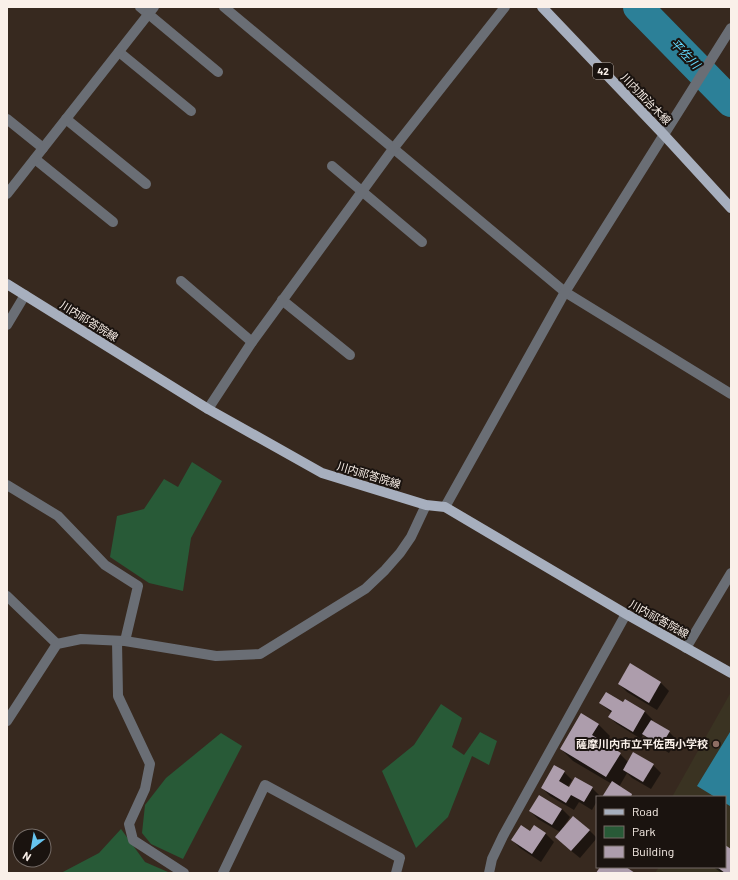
<svg xmlns="http://www.w3.org/2000/svg" width="738" height="880" font-family="Barlow,'Noto Sans JP',sans-serif">
	<rect width="100%" height="100%" fill="#37291f"/>
	<path fill="#3a3322" d="M731,692V873H655L659,867H725V797H672Z"/>
	<g fill="#285a37">
		<path d="M192,462L222,481L191,538L183,591L149,583L110,557L117,516L144,509L164,479L178,487Z"/>
		<path d="M441,704L462,718L452,747L464,755L480,732L497,741L489,765L472,756L448,817L416,848L382,771L414,745Z"/>
		<path d="M221,733L242,746L183,859L151,844L142,833L145,805L166,778Z"/>
		<path d="M121,829L145,862L168,872L167,873H61L99,853Z"/>
	</g>
	<path fill="#2c8098" d="M730,732L731,733V804L730,806L725,803V797H715L697,786Z"/>
	<g fill="#0007">
		<path d="M631,665L661,683L669,691L657,710L627,692L619,684Z"/>
		<path d="M625,700L645,712L653,720L651,721L669,732L677,740L669,753L651,742L643,735L641,739L617,724L609,717L612,713L600,703H624Z"/>
		<path d="M598,724L610,736L605,744L620,754L628,762L653,765L661,773L651,789L632,778L627,773L619,787L633,797H603L612,784L573,761L561,749Z"/>
		<path d="M564,772L572,780L567,788L569,789L576,778L592,788L600,796V797H597V801L592,810L579,802L574,810L550,796L542,788Z"/>
		<path d="M562,809L570,817L564,826L589,830L597,838L580,858L564,845L560,832L538,819L530,811Z"/>
		<path d="M534,827L546,834L554,842L541,862L520,848L512,840L531,832Z"/>
		<path d="M725,846L731,850V873H722L713,867H725Z"/>
	</g>
	<g fill="none" stroke-linecap="round" stroke-linejoin="round">
		<path stroke="#2c8098" stroke-width="30" d="M638,7L731,102"/>
	</g>
	<g fill="#ad9dac">
		<path d="M630,663L661,682L649,703L618,684Z"/>
		<path d="M606,692L623,702L625,699L645,711L633,732L608,717L612,711L599,703Z"/>
		<path d="M581,713L599,724L592,735L621,753L606,777L560,749Z"/>
		<path d="M651,720L670,731L661,746L642,734Z"/>
		<path d="M633,752L654,764L643,782L623,770Z"/>
		<path d="M554,765L565,771L559,781L569,787L575,777L593,787L584,802L571,795L566,803L541,788Z"/>
		<path d="M612,781L632,794L631,797H602Z"/>
		<path d="M539,795L562,809L552,825L529,811Z"/>
		<path d="M573,816L590,830L571,851L555,837Z"/>
		<path d="M521,825L530,831L534,825L546,833L532,854L511,840Z"/>
		<path d="M725,845L731,849V873H725L717,867H725Z"/>
		<path d="M600,867H626L635,873H596Z"/>
	</g>
	<g fill="none" stroke-linecap="round" stroke-linejoin="round">
		<g stroke="#6a6e75" stroke-width="10">
			<path d="M140,7L218,72"/>
			<path d="M224,7L565,292L731,394"/>
			<path d="M119,52L191,111"/>
			<path d="M7,119L43,148"/>
			<path d="M66,119L146,184"/>
			<path d="M35,159L113,222"/>
			<path d="M332,166L422,242"/>
			<path d="M7,194L154,7"/>
			<path d="M181,281L252,342"/>
			<path d="M282,300L350,355"/>
			<path d="M7,325L25,295"/>
			<path d="M208,409L252,342L393,149L505,7"/>
			<path d="M7,485L58,516L105,565L138,586L125,641"/>
			<path d="M445,507L565,292L731,28"/>
			<path d="M7,596L57,644"/>
			<path d="M117,641L118,696L150,764L145,789L129,824L133,840L184,873"/>
			<path d="M686,648L731,573"/>
			<path d="M7,721L57,644L81,639L125,641L216,656L260,654L365,589L385,570L400,553L411,537L426,505"/>
			<path d="M223,873L265,785L400,858L396,873"/>
			<path d="M489,873L492,859L503,836L626,614"/>
		</g>
		<g stroke="#a7afbe" stroke-width="10">
			<path d="M542,7L664,135L731,208"/>
			<path d="M7,284L208,409L322,473L426,505L445,507L626,614L731,673"/>
		</g>
	</g>
	<circle fill="#8d6e63" stroke="#1a130f" stroke-width="1.5" cx="716" cy="744" r="4"/>
	<g text-anchor="middle" stroke-width="4" stroke-linejoin="round" paint-order="stroke">
		<rect fill="#1a130f" stroke="#b7aea8" stroke-width="1" x="593" y="63" width="20" height="16" rx="3"/>
		<g font-size="10" font-weight="bold" fill="#faf0e9">
			<text x="603" y="75">42</text>
		</g>
		<g font-size="11" fill="#faf0e9" stroke="#1a130f">
			<text transform="translate(646 99) rotate(46)" y="4">川内加治木線</text>
			<text transform="translate(89 321) rotate(32)" y="4">川内祁答院線</text>
			<text transform="translate(369 475) rotate(17)" y="4">川内祁答院線</text>
			<text transform="translate(659 619) rotate(29)" y="4">川内祁答院線</text>
		</g>
		<g font-size="11" font-weight="bold" fill="#faf0e9" stroke="#1a130f" text-anchor="end">
			<text x="708" y="748">薩摩川内市立平佐西小学校</text>
		</g>
		<g font-size="12" font-style="italic" fill="#63d9fd" stroke="#1a130f">
			<text transform="translate(685 54) rotate(46)" y="4">平佐川</text>
		</g>
	</g>
	<rect width="738" height="880" fill="none" stroke="#faf0e9" stroke-width="16"/>
	<rect x="596" y="796" width="130" height="72" fill="#1a130f" stroke="#746b66"/>
	<rect x="604" y="809" width="20" height="6" fill="#a7afbe" stroke="#746b66"/>
	<text x="632" y="816" font-size="12" fill="#faf0e9">Road</text>
	<rect x="604" y="826" width="20" height="12" fill="#285a37" stroke="#746b66"/>
	<text x="632" y="836" font-size="12" fill="#faf0e9">Park</text>
	<rect x="604" y="846" width="20" height="12" fill="#ad9dac" stroke="#746b66"/>
	<text x="632" y="856" font-size="12" fill="#faf0e9">Building</text>
	<g transform="translate(32 848) rotate(211)"><circle r="19" fill="#1a130f" stroke="#746b66"/>
	<path d="M0-3L7 15L0 10L-7 15Z" fill="#66c4ef"/>
	<text y="-6" font-size="11" font-weight="bold" text-anchor="middle" fill="#faf0e9">N</text>
	</g>
</svg>
